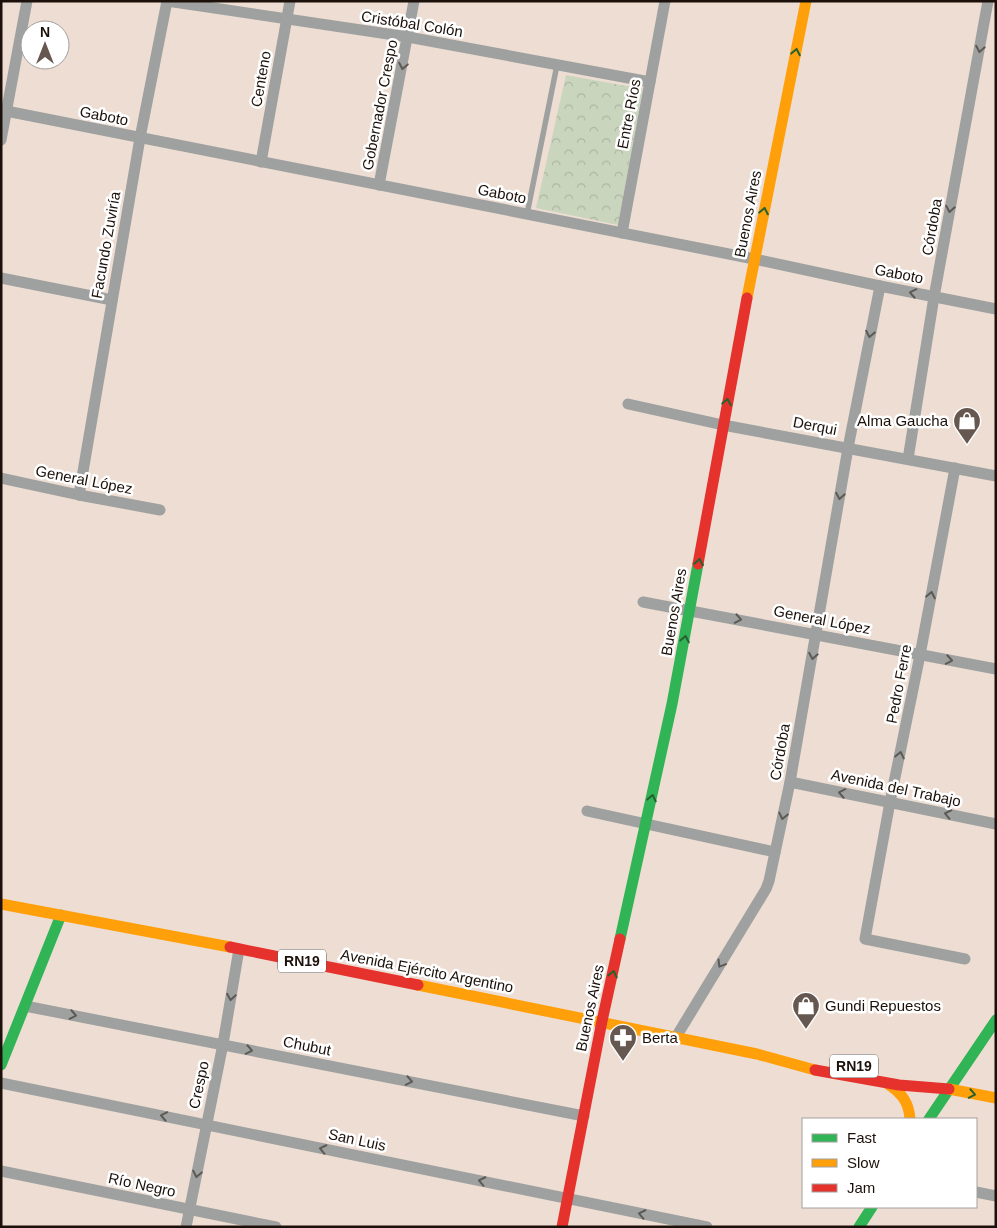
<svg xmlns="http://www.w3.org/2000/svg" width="997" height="1228" font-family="Arial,sans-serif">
	<defs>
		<pattern id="park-crowns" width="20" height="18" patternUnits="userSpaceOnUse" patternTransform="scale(1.25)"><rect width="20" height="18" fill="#cad5be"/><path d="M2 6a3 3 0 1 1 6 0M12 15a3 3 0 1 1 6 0" fill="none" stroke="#adb6a2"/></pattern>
	</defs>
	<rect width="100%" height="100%" fill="#eeddd2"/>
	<path fill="url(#park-crowns)" d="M566,75L643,89L618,225L536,208Z"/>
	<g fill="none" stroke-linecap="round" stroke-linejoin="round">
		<path stroke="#9ea19f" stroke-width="5.5" d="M527,214L557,65"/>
		<g stroke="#9ea19f" stroke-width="11">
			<path d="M167,1L408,37L650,82"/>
			<path d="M1,110L754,259L880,286L996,309"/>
			<path d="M1,140L27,1"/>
			<path d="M261,162L290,1"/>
			<path d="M379,185L414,1"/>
			<path d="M622,233L665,1"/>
			<path d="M1,278L112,300"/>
			<path d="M628,404L723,425L996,476"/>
			<path d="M908,459L934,297L988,1"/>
			<path d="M955,468L920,655L890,802L865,939L965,959"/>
			<path d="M1,478L79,495L160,510"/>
			<path d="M79,495L140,138L167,1"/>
			<path d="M643,602L996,669"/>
			<path d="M790,782L996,824"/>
			<path d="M587,811L775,852"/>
			<path d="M25,1006L584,1116"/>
			<path d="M676,1037L766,889L769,881L790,782L848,448L880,286"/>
			<path d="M1,1083L707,1227"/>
			<path d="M1,1171L276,1227"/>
			<path d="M976,1192L996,1196"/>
			<path d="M186,1227L223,1044L239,949"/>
		</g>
		<g stroke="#30b455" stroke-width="11">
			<path d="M620,939L672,704L698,564"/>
			<path d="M1,1065L61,915"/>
			<path d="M929,1119L996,1020"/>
			<path d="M859,1227L872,1207"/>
		</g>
		<g stroke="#ff9f0a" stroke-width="11">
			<path d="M747,298L806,1"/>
			<path d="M1,904L230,947"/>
			<path d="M418,985L757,1054L815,1070"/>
			<path d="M888,1084C902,1093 909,1103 910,1119"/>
			<path d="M949,1089L996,1098"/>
		</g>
		<g stroke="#e5322d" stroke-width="11">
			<path d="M698,564L747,298"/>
			<path d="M230,947L418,985"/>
			<path d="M815,1070L899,1085L949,1089"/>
			<path d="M562,1227L602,1021L620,939"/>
		</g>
	</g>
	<defs><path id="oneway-chevron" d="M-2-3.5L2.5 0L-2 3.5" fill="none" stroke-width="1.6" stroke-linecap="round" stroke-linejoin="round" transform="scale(1.25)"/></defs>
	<g stroke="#5d5954">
		<use href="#oneway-chevron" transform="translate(980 49) rotate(100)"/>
		<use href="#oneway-chevron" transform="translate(403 66) rotate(101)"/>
		<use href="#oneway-chevron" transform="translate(950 209) rotate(100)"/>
		<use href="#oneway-chevron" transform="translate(913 293) rotate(-169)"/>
		<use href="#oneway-chevron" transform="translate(870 334) rotate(101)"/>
		<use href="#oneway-chevron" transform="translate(840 496) rotate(100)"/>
		<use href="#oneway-chevron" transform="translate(931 595) rotate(-79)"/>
		<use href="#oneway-chevron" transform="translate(738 619) rotate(11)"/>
		<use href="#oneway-chevron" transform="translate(813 656) rotate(100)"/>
		<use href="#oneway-chevron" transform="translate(949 660) rotate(10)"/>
		<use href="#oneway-chevron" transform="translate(900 755) rotate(-78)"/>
		<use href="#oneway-chevron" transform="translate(842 793) rotate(-169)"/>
		<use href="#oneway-chevron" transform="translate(948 814) rotate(-168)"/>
		<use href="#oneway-chevron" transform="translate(783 816) rotate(102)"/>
		<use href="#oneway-chevron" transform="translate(721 964) rotate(121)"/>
		<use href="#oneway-chevron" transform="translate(231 997) rotate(99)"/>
		<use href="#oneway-chevron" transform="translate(73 1015) rotate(11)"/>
		<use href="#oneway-chevron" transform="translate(249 1050) rotate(11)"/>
		<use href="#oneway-chevron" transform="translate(409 1081) rotate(11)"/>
		<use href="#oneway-chevron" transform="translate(164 1116) rotate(-169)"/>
		<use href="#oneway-chevron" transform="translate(323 1149) rotate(-168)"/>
		<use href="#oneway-chevron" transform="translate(197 1174) rotate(101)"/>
		<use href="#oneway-chevron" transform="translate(482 1181) rotate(-168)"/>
		<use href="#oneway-chevron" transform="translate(642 1214) rotate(-168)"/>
	</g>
	<g stroke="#266230">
		<use href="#oneway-chevron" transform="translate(796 52) rotate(-79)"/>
		<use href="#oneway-chevron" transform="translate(764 211) rotate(-79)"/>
		<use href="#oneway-chevron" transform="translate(727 402) rotate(-79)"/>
		<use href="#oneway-chevron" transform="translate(699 562) rotate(-80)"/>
		<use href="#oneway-chevron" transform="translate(685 639) rotate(-79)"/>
		<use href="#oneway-chevron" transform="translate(652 798) rotate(-78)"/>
		<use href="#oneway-chevron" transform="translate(613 974) rotate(-77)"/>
		<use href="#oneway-chevron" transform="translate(972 1094) rotate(11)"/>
	</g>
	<defs>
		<symbol id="shop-pin" viewBox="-11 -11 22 30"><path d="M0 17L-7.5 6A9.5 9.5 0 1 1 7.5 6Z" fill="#665850" stroke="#fff"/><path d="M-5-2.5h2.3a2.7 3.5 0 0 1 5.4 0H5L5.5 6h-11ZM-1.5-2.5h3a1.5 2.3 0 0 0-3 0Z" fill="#fff"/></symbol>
		<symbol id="pharmacy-pin" viewBox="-11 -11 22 30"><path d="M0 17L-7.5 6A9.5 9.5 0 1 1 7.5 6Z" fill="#665850" stroke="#fff"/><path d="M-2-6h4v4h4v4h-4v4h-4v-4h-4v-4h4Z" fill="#fff"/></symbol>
	</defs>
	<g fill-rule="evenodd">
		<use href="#shop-pin" x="951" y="405" width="32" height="43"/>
		<use href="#shop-pin" x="790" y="990" width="32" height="43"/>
		<use href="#pharmacy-pin" x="607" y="1022" width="32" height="43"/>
	</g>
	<g text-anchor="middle" stroke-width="5" stroke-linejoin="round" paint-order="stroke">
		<g fill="#fff" stroke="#605854" stroke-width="1">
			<rect x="278" y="949.5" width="48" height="23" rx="4"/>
			<rect x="830" y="1054.5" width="48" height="23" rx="4"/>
		</g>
		<g font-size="14" font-weight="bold" fill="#1c110a">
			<text x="302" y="966">RN19</text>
			<text x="854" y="1071">RN19</text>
		</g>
		<g font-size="15" fill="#1c110a" stroke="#fff">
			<text transform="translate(412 24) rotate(9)" y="5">Cristóbal Colón</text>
			<text transform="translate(261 79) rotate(-80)" y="5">Centeno</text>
			<text transform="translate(380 105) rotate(-79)" y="5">Gobernador Crespo</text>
			<text transform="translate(629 114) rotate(-79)" y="5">Entre Ríos</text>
			<text transform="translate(104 116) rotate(11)" y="5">Gaboto</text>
			<text transform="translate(502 194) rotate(11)" y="5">Gaboto</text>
			<text transform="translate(748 214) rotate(-79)" y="5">Buenos Aires</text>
			<text transform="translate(932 227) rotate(-80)" y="5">Córdoba</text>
			<text transform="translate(106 245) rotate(-80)" y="5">Facundo Zuviría</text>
			<text transform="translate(899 274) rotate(11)" y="5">Gaboto</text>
			<text transform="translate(815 426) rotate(11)" y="5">Derqui</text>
			<text transform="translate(84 480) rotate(11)" y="5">General López</text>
			<text transform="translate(674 612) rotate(-80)" y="5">Buenos Aires</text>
			<text transform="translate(822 620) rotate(11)" y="5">General López</text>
			<text transform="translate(899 684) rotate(-79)" y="5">Pedro Ferre</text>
			<text transform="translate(780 752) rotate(-80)" y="5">Córdoba</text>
			<text transform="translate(896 788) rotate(12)" y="5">Avenida del Trabajo</text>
			<text transform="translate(427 971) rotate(11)" y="5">Avenida Ejército Argentino</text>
			<text transform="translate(590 1008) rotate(-78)" y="5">Buenos Aires</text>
			<text transform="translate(307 1046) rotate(11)" y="5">Chubut</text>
			<text transform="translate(199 1085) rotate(-78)" y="5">Crespo</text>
			<text transform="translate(357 1140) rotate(12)" y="5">San Luis</text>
			<text transform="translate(142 1185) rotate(12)" y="5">Río Negro</text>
		</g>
		<g font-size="15" fill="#1c110a" stroke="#fff" text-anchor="start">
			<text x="948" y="426" text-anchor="end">Alma Gaucha</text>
			<text x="825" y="1011">Gundi Repuestos</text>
			<text x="642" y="1043">Berta</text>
		</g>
	</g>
	<rect width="997" height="1228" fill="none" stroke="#1c110a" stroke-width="5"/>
	<rect x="802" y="1118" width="175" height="90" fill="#ffffff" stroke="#a4a09d"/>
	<rect x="812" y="1134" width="25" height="8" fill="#30b455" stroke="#a4a09d"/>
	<text x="847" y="1143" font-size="15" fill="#1c110a">Fast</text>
	<rect x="812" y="1159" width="25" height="8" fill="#ff9f0a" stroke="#a4a09d"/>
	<text x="847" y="1168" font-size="15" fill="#1c110a">Slow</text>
	<rect x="812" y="1184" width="25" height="8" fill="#e5322d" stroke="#a4a09d"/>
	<text x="847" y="1193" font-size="15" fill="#1c110a">Jam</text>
	<g transform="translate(45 45)"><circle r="24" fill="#ffffff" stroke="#a4a09d"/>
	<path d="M0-4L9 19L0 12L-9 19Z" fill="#665850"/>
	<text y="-8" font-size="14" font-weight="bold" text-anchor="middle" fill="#1c110a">N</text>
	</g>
</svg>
